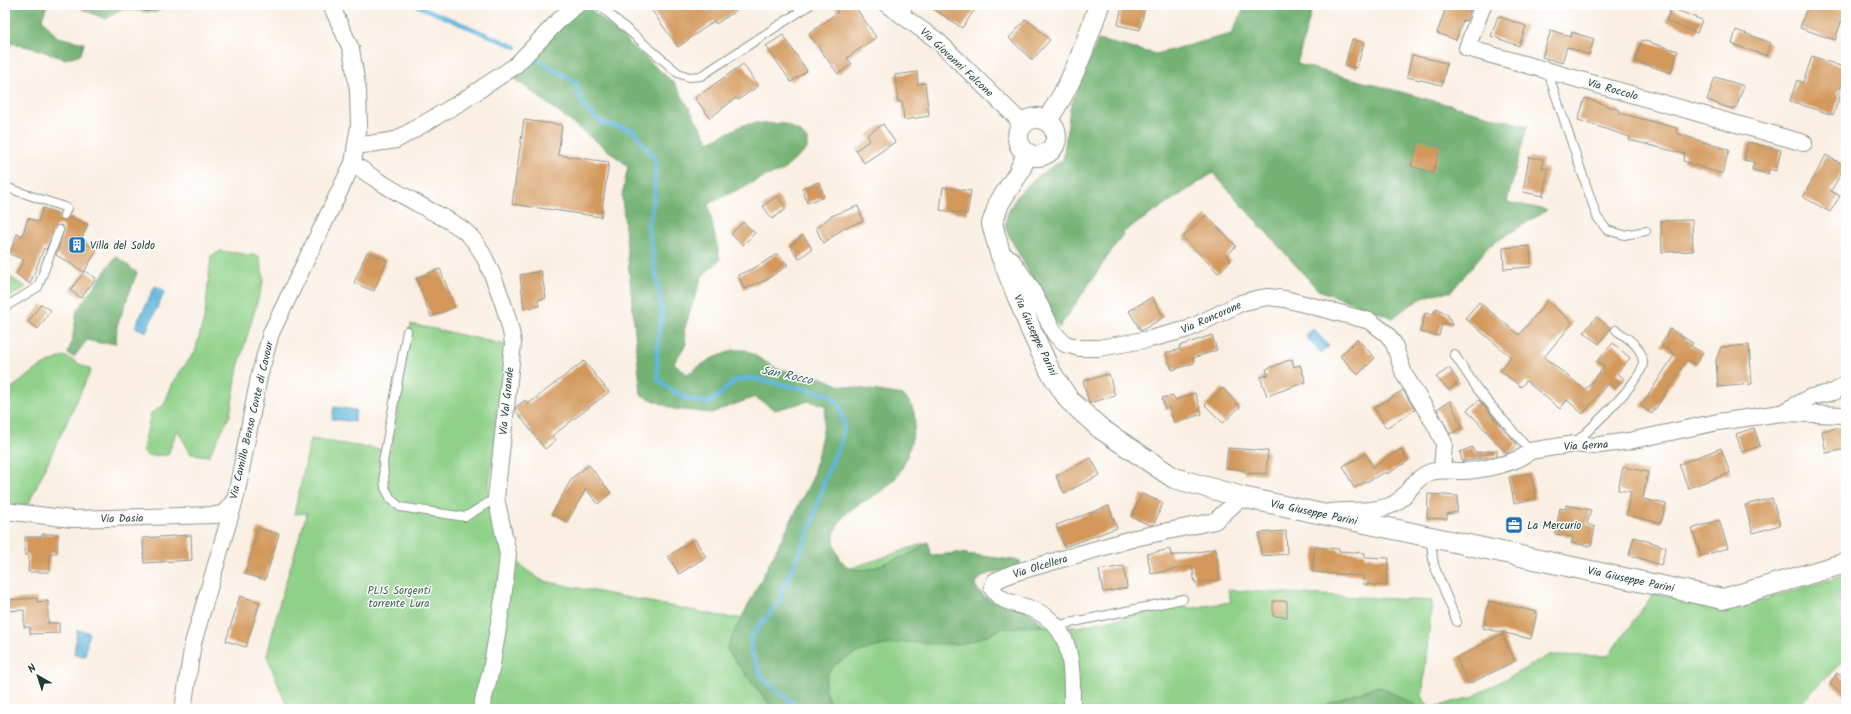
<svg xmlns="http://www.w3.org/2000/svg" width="1851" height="714" font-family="Kalam,sans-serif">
	<rect width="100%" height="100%" fill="#fff"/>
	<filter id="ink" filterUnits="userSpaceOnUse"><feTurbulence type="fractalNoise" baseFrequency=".025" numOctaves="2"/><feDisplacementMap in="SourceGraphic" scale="8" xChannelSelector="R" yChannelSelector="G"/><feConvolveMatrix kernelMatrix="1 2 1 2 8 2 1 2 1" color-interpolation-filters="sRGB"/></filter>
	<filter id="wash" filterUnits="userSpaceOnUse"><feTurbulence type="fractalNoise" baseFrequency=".012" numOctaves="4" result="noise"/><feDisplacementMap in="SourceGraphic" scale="16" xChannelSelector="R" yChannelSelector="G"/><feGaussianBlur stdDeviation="0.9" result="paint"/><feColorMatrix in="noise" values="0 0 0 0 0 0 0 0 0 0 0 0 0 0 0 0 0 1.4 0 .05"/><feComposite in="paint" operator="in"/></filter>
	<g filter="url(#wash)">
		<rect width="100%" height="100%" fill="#faefe2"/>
		<g fill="#90d189" stroke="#58875e">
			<path d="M221,251L259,256L264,279L238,367L230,415L209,456L191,454L177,429L168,455L147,456L143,449L151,413L164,405L174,380L195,352L205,315L211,256Z"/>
			<path d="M5,274L26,287L5,300Z"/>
			<path d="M411,324L507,345L508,364L488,490L490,506L514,556L522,567L541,580L553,583L731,618H766L849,569L928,542L931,556L958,553L1020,561L1021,568C1006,571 982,570 975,585L979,593L989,601L1027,611L1045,626L1077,627L1178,606L1192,608L1231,602L1228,590L1432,601L1422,698L1431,708L1472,697L1550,655L1608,656L1654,593L1729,610L1846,575V658L1795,709H288L267,656L280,601L307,513L294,514L311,439L391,451Z"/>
			<path d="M64,356L91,370L27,507L5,504V387L9,390L40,367Z"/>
		</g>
		<g fill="#74b375" stroke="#4a7854">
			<path d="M5,5H47L42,19L57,37L84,43L81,54L64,59L37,49L11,43L5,64Z"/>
			<path d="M77,5H173L155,12L122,9L106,19L84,10Z"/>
			<path d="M580,5H586L675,84L709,142L743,125L757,123L785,124L800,132L807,140V149L781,172L766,176L708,204L720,260L702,276L684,330L686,344L674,363L687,374L711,359L734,350H746L777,369L820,377L839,385L903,395C915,406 917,419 913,434C909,452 904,472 889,485C870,502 846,504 835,531C832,539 835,548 838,555C850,580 874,568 893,560C897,558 901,558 905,556C913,553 921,547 928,542L931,556L958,553L1018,561H1020L1021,568C1006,571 982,570 975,585C986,606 1006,603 1026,610C1032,613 1039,621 1045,626C1031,627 1008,626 996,631C982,637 972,643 956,644C940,645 923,642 907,642C886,643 841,653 829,672C821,683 827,699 833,709H773L726,649L812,479L823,431L826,406L809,401L775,410L755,397L711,413L674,409L641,395L622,196L628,166L513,77Z"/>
			<path d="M1246,5H1313L1297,64L1527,126L1507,202L1547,210L1489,246L1451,292C1429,291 1409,305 1393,318L1318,290L1213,173L1125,231L1059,328L1005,228C1007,195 1038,175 1063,160L1070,108L1098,40L1156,54L1231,34Z"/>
			<path d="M116,256L137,273L117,326L116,343H100L87,340L74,357L68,354L73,336L77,310Z"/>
			<path d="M1378,686L1414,704L1416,709H1321L1329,703Z"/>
		</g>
		<g fill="#62b7de" stroke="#407a89">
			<path d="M155,286L165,291L146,332L135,327Z"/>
			<path d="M1313,329L1329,346L1321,353L1305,336Z"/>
			<path d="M334,407L356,410L354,422L332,419Z"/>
			<path d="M77,630L89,632L85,656L74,654Z"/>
		</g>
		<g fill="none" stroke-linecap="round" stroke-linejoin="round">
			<g stroke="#62b7de" stroke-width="4.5">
				<path d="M416,5L516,47"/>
				<path d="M537,59L575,82L584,107L602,123L633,130L656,161L654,200L648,225L662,313L657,352L658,379C675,394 687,401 710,403L736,380L751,378L831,395L840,406L844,426L841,441L826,476L810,529L782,591L781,600L750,638C754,680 770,684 800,709"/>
			</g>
		</g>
		<g id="blocks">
			<g fill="#d3985a">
				<path d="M648,5H744L716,24L714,21L678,47Z"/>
				<path d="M833,5H854L876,37L847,58L852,64L838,74L809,34L838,12Z"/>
				<path d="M928,5H978L962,28Z"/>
				<path d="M1122,5L1145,7L1140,30L1118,25Z"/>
				<path d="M1447,5H1472L1466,21L1463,20L1456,40L1437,33Z"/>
				<path d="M1808,5H1830L1845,10L1835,40L1800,28Z"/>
				<path d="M1671,8L1702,20L1697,33L1666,21Z"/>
				<path d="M1498,16L1526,26L1519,46L1491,36Z"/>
				<path d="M1026,19L1050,40L1032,60L1009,38Z"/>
				<path d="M1551,30L1571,37L1572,32L1594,39L1589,55L1567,47L1562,63L1542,57Z"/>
				<path d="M1736,30L1771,43L1767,56L1732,44Z"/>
				<path d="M783,35L807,71L791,82L766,46Z"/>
				<path d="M1352,39L1364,43L1357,68L1345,65Z"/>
				<path d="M1642,40L1678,51L1671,73L1635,61Z"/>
				<path d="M1412,55L1447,63L1442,85L1407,77Z"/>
				<path d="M1812,56L1846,68V73L1838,95L1840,96L1833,115L1790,101L1797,80L1803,83Z"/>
				<path d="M743,64L758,86L738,100L736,98L710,118L695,98Z"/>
				<path d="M917,72L918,84L925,83L929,116L904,120L902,102H898L895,75Z"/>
				<path d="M1715,77L1744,86L1735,110L1707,100Z"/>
				<path d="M1585,98L1620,110L1619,113L1677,128L1676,133L1729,150L1722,174L1683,161L1685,154L1629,140L1630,137L1578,120Z"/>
				<path d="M524,120L562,125L558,155L609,162L601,217L512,204Z"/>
				<path d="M883,124L895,142L864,163L856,150L870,140L867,135Z"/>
				<path d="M1419,140L1441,146L1433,173L1411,166Z"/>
				<path d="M1748,142L1781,150L1776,171L1769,169L1768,174L1752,170L1754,162L1744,160Z"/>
				<path d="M1826,155L1845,166L1831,191L1840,196L1830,212L1803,197Z"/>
				<path d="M1529,157L1543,159L1542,168L1548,169L1543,196L1523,192Z"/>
				<path d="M819,182L824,197L807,203L802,188Z"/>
				<path d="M943,187L971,191L967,214L940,210Z"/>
				<path d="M777,196L786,209L772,219L763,206Z"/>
				<path d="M858,206L863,221L844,228L824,243L820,237L816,228L831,216Z"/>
				<path d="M43,208L59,214V218L62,220L69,217L88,224L81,240L97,250L84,272L56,255L64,229L61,225L56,226L46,250L44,248L30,284L16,274L24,260L10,254L17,234L22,236L28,218L38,222Z"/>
				<path d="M1206,215L1236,246L1226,256L1231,261L1218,273L1183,237Z"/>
				<path d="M1692,220L1693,251L1662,252L1661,221Z"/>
				<path d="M743,222L755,233L743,245L731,234Z"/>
				<path d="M803,235L812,249L799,259L790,245Z"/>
				<path d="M1530,246L1531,267L1504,269L1503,248Z"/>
				<path d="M367,252L387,260L374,291L354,283Z"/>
				<path d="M777,254L788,265L766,280L744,289L738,275L758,266Z"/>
				<path d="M440,269L455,307L431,317L416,278Z"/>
				<path d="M85,271L96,278L81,298L70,290Z"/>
				<path d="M541,271L546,298L538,300L539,306L524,309L520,275Z"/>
				<path d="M1152,297L1164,317L1141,331L1129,311Z"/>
				<path d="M1547,301L1573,323L1544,357L1585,390L1604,367L1597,361L1613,343L1630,358L1617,373L1624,379L1615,389L1608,383L1583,414L1567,400L1560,409L1526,381L1521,387L1500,370L1511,357L1465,318L1479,302L1519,335Z"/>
				<path d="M41,304L51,310L38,329L28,322Z"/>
				<path d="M1437,308L1448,315L1452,325L1442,323L1439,336L1420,332L1425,313L1433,315Z"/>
				<path d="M1596,317L1611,328L1599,344L1584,332Z"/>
				<path d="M1670,329L1693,343L1691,346L1703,353L1695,365L1687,360L1652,414L1641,406L1675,354L1661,345Z"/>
				<path d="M1212,335L1217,350L1193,358L1194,363L1172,370L1166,353L1180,349L1179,346Z"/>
				<path d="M1357,339L1375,358L1358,375L1340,356Z"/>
				<path d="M1749,345L1752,384L1718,387L1716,360L1721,347Z"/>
				<path d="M1292,359L1294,367L1300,365L1306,382L1267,396L1260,377L1268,375L1266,369Z"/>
				<path d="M584,361L609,392L552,436L556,440L545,449L515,410L516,407L525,400L528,404Z"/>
				<path d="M1449,368L1459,382L1449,390L1436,377Z"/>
				<path d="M1109,374L1115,396L1089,403L1083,381Z"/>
				<path d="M1223,388L1240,407L1223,423L1205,405Z"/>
				<path d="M1403,390L1415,410L1386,428L1374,408Z"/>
				<path d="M1195,393L1202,414L1174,423L1169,407L1165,409L1162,398L1173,395L1175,400Z"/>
				<path d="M1479,400L1517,445L1509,452L1506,453L1467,410Z"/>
				<path d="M1450,401L1462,427L1450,434L1437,409Z"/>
				<path d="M1846,426V449L1826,453L1822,431Z"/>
				<path d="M1754,428L1760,446L1742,452L1736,434Z"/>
				<path d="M1472,447L1475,453L1497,450V456L1462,461L1460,452Z"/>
				<path d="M1228,448L1268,451L1266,474L1244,473V470L1226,468Z"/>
				<path d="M1721,448L1730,473L1688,488L1679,464Z"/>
				<path d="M1401,449L1408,461L1387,474L1386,472L1354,488L1343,466L1366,454L1373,467Z"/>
				<path d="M1091,458L1100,475L1064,493L1056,476Z"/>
				<path d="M589,465L611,493L598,504L586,489L567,522L552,514L572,478Z"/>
				<path d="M1623,467L1648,472L1643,499L1666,504L1661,523L1626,515L1631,492L1618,490Z"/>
				<path d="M1531,473L1536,499L1514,503L1509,477Z"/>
				<path d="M1142,494L1163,503L1154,524L1150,525L1131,517Z"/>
				<path d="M1428,494L1458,496L1457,512L1447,514V519L1427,518Z"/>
				<path d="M1772,498L1780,525L1753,533L1745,505Z"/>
				<path d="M1566,505L1591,510L1587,524L1595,527L1591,546L1571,543L1573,537L1555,534L1560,508L1566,509Z"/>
				<path d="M1109,506L1117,528L1064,547L1056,525Z"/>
				<path d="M1719,520L1728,548L1701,556L1692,529Z"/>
				<path d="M258,528L279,534L265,580L245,574Z"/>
				<path d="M1286,531L1287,554L1261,556L1259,533Z"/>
				<path d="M42,534H58L57,553H50L49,572H28L29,555H25V537H42Z"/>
				<path d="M191,535L192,560L144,563L143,538Z"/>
				<path d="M1634,537L1666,547L1661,565L1629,555Z"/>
				<path d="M695,539L706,557L679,574L668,556Z"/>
				<path d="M1315,547L1339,549V551L1365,553V557L1389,558L1386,586L1363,584L1364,576L1312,572Z"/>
				<path d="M1170,549L1171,556L1216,549L1220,580L1195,583L1192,566L1151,574L1147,554Z"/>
				<path d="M1124,566L1127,588L1103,592L1099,570Z"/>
				<path d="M240,596L260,602L246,647L226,641Z"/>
				<path d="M37,598V602L48,601V623H59V633L30,634V627H24V610L5,611V600Z"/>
				<path d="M1273,601H1287V617L1273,616Z"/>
				<path d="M1489,601L1537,612L1531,639L1483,628Z"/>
				<path d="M1502,634L1515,661L1469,684L1456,658Z"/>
				<path d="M1837,673L1846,680V696L1830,684Z"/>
			</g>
		</g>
	</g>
	<g filter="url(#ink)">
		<use href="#blocks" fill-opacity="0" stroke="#8c968b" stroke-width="1"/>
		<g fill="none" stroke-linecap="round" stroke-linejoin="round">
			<defs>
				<g id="service">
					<path d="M599,5L678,73L689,77L701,76L810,5"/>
					<path d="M905,16L908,5"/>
					<path d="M1547,70L1597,217L1607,230L1624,235L1646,231"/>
					<path d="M5,187L67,208L64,215"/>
					<path d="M5,307L38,287L59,230"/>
					<path d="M407,331L383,462L385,488L391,499L400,507L465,517L496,498"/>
					<path d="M1454,354L1478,390L1530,451"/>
					<path d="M1575,443C1588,431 1645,378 1643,362C1642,346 1627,338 1616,330"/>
					<path d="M1430,537L1434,565L1457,622"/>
					<path d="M1055,626L1183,599"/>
				</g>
				<g id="minor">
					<path d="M887,5L938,41L1023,124"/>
					<path d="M1483,5L1467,48L1804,143"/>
					<path d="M356,146L396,140L461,102L515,66L562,17L577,5"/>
					<path d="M353,163C377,182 404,196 431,211C444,218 461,226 471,237C489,257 510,318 513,344L496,498L508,554L503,599L491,670L481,709"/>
					<path d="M1000,253L1011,259L1030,286L1055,334L1065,344L1080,348H1099L1150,339L1188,329L1241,303L1256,299L1268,297L1285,299L1370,321L1387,334L1394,344L1404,374L1436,426L1444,443L1442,470"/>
					<path d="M1781,413L1811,397L1834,392L1846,384"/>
					<path d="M5,511L72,519L216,515L224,513L233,502"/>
					<path d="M1330,512C1348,510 1382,513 1397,502C1409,493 1415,477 1431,472C1441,469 1450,471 1461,471C1477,471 1520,463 1530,451L1574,444L1593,446L1629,441L1718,422L1781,413L1846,415"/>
					<path d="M183,709L193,643L236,496L259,377L271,333L353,163L359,125L358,91L351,49L331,5"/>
					<path d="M1072,709C1072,667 1075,622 1026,607C1013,603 999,601 992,588L995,581L1013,573L1135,538L1215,521L1242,497"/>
				</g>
				<g id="tertiary">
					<circle cx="1037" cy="137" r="19"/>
					<path d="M1046,121C1072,86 1085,46 1099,5"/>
					<path d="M1027,154L1018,174L999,203L992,224L1000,253L1031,330L1050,371L1069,400L1101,429L1174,478L1242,497L1723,599L1846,563"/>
				</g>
			</defs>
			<use href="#service" stroke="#8c968b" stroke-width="10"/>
			<use href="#minor" stroke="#8c968b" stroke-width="18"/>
			<use href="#tertiary" stroke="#8c968b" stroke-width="22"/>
			<use href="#service" stroke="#fff" stroke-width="8"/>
			<use href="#minor" stroke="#fff" stroke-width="16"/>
			<use href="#tertiary" stroke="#fff" stroke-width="20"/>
		</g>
	</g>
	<defs>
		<symbol id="building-square" viewBox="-11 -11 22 22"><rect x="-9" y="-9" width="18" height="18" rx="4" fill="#1f6fb2" stroke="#fff"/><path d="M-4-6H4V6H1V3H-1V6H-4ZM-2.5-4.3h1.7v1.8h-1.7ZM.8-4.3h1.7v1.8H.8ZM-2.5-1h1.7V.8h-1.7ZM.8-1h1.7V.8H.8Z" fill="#fff"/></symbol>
		<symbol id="office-square" viewBox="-11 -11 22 22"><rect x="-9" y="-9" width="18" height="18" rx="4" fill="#1f6fb2" stroke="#fff"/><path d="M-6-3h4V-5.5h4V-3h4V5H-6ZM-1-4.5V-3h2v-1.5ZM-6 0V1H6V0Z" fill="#fff"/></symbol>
	</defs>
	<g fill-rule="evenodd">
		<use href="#building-square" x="67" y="235" width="20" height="20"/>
		<use href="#office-square" x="1504" y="515" width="20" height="20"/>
	</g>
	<g text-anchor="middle" stroke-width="3" stroke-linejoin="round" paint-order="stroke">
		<g font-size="11" fill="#1f3d34" stroke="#fff">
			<text transform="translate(957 62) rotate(43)" y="4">Via Giovanni Falcone</text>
			<text transform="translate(1613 89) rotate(16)" y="4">Via Roccolo</text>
			<text transform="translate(1211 317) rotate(-24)" y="4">Via Roncorone</text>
			<text transform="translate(1036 335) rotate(65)" y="4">Via Giuseppe Parini</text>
			<text transform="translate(506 401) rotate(-84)" y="4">Via Val Grande</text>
			<text transform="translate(251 420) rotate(-77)" y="4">Via Camillo Benso Conte di Cavour</text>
			<text transform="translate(1586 445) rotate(-3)" y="4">Via Gerna</text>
			<text transform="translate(1314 512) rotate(12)" y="4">Via Giuseppe Parini</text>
			<text transform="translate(122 518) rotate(-1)" y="4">Via Dasia</text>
			<text transform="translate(1040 566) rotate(-17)" y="4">Via Olcellera</text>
			<text transform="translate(1631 579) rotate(12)" y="4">Via Giuseppe Parini</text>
		</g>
		<g font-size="11" fill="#1f3d34" stroke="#fff" text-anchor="start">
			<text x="90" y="249">Villa del Soldo</text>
			<text x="1527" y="529">La Mercurio</text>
		</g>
		<g font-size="11" fill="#3b6249" stroke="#fff">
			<text x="399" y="594">PLIS Sorgenti<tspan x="399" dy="13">torrente Lura</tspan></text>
		</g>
		<g font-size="12" font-style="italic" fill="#336267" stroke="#fff">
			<text transform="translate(787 375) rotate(12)" y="4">San Rocco</text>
		</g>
	</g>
	<rect width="1851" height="714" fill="none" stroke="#fff" stroke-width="20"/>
	<g transform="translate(38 676) rotate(321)" stroke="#ffffff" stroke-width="3" paint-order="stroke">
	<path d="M0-3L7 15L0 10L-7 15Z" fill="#1f3d34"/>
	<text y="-6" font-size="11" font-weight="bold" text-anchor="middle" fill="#1f3d34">N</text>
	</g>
</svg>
